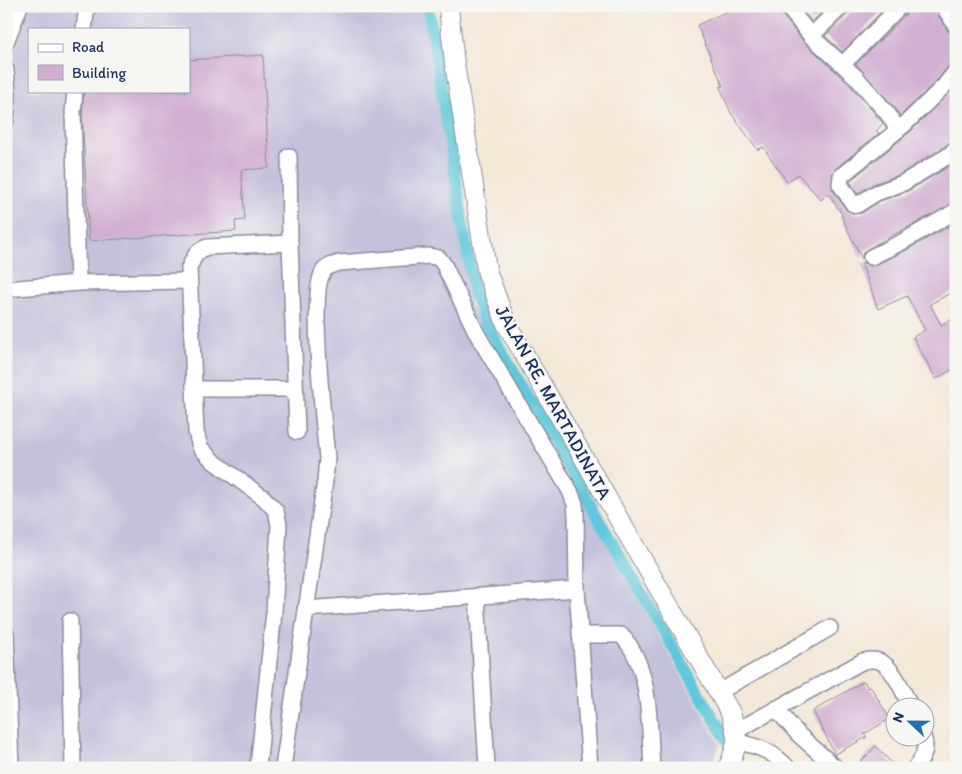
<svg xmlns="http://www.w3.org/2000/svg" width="962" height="774" font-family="Itim,sans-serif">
	<rect width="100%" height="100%" fill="#f6f6f2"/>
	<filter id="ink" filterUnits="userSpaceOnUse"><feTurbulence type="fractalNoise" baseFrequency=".02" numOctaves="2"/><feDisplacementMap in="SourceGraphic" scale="10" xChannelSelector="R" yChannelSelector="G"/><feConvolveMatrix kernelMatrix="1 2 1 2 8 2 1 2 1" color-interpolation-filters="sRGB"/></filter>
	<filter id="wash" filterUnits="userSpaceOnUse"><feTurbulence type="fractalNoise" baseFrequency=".0096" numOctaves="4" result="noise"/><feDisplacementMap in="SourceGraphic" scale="20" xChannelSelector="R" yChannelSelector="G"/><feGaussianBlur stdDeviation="1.12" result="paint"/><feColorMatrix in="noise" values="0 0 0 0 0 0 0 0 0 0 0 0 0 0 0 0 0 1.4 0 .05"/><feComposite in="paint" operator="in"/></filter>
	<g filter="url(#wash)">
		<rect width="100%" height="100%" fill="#f4e8d7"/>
		<path fill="#c3c1db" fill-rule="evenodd" d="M6,6H426L470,304L720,744L711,768H6ZM29,29H189V91H29Z"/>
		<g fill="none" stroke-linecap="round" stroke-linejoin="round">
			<path stroke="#5fc8da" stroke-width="12" d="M428,6L474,293L486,324L730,746"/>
		</g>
		<g id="blocks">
			<g fill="#d1afd2">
				<path d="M739,6H759L763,12L778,6L780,12L804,42L849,84L883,123L876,131L879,133L835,169L832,174V189L846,210L855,214L862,213L880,201L908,191L956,162V202L867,249L863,252L862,259L841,216H843L828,193L821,200L798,174L787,182L763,147L758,150L731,113L720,87L723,86L697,25Z"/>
				<path d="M799,6H828L812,22Z"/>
				<path d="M851,6H887L842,52L825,36L849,13Z"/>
				<path d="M909,6H939L938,12L939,17L948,31L956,35V62L949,65L938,79L900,116L895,108L856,64L907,13Z"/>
				<path d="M263,55L269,168L241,170L245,220L235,221L236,231L89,241L82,113L84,91H189V60Z"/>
				<path d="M954,88L956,90V140L950,142L942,148L899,175L873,184L857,194L850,181L910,132Z"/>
				<path d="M956,222V290L930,304L941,325L956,317V367L936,379L913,337L925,330L907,296L878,309L861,262L870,266L875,265L907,250Z"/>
				<path d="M864,681L868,688L870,686L890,719L864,734L867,737L835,754L813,711Z"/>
				<path d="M876,746L896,768H865L860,762Z"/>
			</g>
		</g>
	</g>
	<g filter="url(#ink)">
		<use href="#blocks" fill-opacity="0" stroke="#888c9a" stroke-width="1"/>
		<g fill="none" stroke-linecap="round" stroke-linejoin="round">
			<defs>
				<g id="minor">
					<path d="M787,6L811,36L842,6"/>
					<path d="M950,6L947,12L956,26"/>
					<path d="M84,29L87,6"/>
					<path d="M811,36L856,77L888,114L898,130"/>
					<path d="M6,42L20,6"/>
					<path d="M843,64L900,6"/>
					<path d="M6,70L8,94L6,120"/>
					<path d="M956,71L945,85L904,125L841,176L840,184L853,204L857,205L876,193L903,183L948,156L956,149"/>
					<path d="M289,156L290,243L297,432"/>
					<path d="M871,257L902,242L956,211"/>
					<path d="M78,283L189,281"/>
					<path d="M6,289L78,283L73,113L75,91"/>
					<path d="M194,389H295"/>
					<path d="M477,596L487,768"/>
					<path d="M305,609L577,589"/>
					<path d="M70,621L73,768"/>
					<path d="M6,634L11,768"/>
					<path d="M580,635H621C652,666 649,727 652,768"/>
					<path d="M719,692L830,628"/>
					<path d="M776,709L799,735L836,768"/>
					<path d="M736,731L863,661C869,660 874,659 879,661C893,666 904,693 910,706"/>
					<path d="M738,742C758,746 774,752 788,768"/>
					<path d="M258,768L274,612L279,525L276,511L264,498L213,461L200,447L196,432L189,268C194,257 196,251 207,247L290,243"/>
					<path d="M283,768L325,481L327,458C324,426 309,293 323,272C326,266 333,265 339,263L429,256L439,258L444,265L477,334L570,491L575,504L576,515L577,589L590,768"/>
					<path d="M915,768C923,758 928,749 923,736"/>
				</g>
				<path id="major" d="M450,6L449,12L454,60L487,272L506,323L730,712C739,738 739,742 728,768"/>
			</defs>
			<use href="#minor" stroke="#888c9a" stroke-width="18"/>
			<use href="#major" stroke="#888c9a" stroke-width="21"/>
			<use href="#minor" stroke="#fff" stroke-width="15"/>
			<use href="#major" stroke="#fff" stroke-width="19"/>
		</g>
	</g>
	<g text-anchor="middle" stroke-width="4.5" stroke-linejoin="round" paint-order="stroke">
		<g font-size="19" fill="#1b2f5e" stroke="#f6f6f2">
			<text transform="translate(554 402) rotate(61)" y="7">JALAN RE. MARTADINATA</text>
		</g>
	</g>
	<rect width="962" height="774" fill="none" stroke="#f6f6f2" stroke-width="25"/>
	<rect x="28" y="28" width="162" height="65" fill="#f6f6f2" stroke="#9ea6b7"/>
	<rect x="38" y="44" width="25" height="8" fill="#ffffff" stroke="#9ea6b7"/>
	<text x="72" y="52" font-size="15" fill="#1b2f5e">Road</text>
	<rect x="38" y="65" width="25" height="15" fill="#d1afd2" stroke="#9ea6b7"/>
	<text x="72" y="78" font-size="15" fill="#1b2f5e">Building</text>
	<g transform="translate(910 722) rotate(292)"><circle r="24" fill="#f6f6f2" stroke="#9ea6b7"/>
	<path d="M0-4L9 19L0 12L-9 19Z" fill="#1f6fb2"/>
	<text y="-8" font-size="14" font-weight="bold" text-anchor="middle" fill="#1b2f5e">N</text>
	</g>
</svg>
